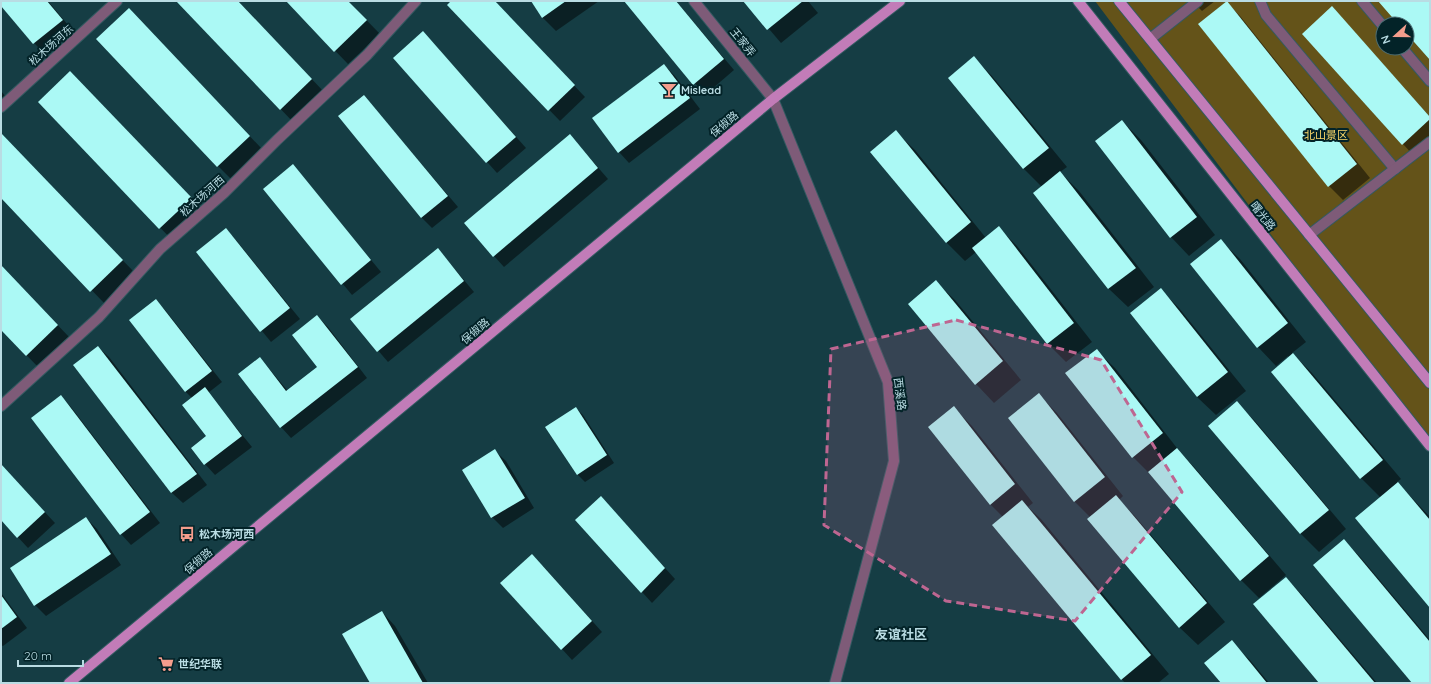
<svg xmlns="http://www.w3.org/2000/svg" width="1431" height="684" font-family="Quicksand,'Noto Sans SC',sans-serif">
	<rect width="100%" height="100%" fill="#153d44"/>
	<path fill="#645319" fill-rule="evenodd" d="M1095,1H1430V446ZM1383,24H1407V48H1383Z"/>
	<g fill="#0007">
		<path d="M1,1H48L73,31L44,54L1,5Z"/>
		<path d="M177,1H238L325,93L294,123Z"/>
		<path d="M287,1H348L380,34L348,64Z"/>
		<path d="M453,1H494L585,97L560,121L448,5Z"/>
		<path d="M532,1H599L556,31L542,17Z"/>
		<path d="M625,1H676L734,70L705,95Z"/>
		<path d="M745,1H808L818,13L781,43Z"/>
		<path d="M1192,1H1215L1202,11Z"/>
		<path d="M1227,3L1240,16L1370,178L1343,200L1329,186L1200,25Z"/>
		<path d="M1332,7L1430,117V140L1413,155L1303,34Z"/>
		<path d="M142,23L263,150L232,180L218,166Z"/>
		<path d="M433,43L526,148L497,173L394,58Z"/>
		<path d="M974,58L992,76L1067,167L1060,172L1079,191L1154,287L1128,307L1109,289L1034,193L1042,187L1024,169L949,78Z"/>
		<path d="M664,65L675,76L700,109L629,163L619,152Z"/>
		<path d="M84,86L205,212L174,242L39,102Z"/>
		<path d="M1,91L6,97L1,101Z"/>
		<path d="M364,96L458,207L432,228L421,217Z"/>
		<path d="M1122,121L1141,140L1215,235L1189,256L1171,237Z"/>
		<path d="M896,132L915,150L986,238L999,228L1017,246L1092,342L1066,362L1048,344L976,252L965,261L947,243L872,152Z"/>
		<path d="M1,135L136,274L105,304L1,196Z"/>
		<path d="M570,135L608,179L504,267L494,256Z"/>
		<path d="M293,165L381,272L352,295L264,189Z"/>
		<path d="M226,229L236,240L300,319L271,342L197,252Z"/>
		<path d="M1221,241L1240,259L1306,342L1292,353L1312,373L1401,479L1397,482L1430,517V606L1381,498L1361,478L1272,372L1290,358L1288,356L1276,366L1258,347L1192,264Z"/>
		<path d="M438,249L474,292L388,362L352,320Z"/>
		<path d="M1,266L71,339L40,369L1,329Z"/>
		<path d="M936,282L955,300L1021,380L994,403L976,384Z"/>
		<path d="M1161,290L1179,308L1246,391L1216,415L1197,397L1131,313Z"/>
		<path d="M156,300L166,311L222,382L208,393L252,447L215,475L205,464L207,436L192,398L185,391Z"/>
		<path d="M317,316L328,327L367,378L291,438L281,427L260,358L288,391L319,367Z"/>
		<path d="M98,347L109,357L207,485L183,503L172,493L74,366Z"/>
		<path d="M1096,350L1115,368L1180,452L1195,468L1286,575L1259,598L1241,580L1151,475L1133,457Z"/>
		<path d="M1039,395L1057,413L1123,496L1119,500L1134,515L1225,622L1198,645L1179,627L1091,518L1075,502L1009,418Z"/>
		<path d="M61,396L71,407L160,523L131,545L121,534Z"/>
		<path d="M1237,403L1255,421L1346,529L1319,552L1301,534L1210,426Z"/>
		<path d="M576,408L583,415L614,463L585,482L578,475L547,427Z"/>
		<path d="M954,408L972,426L1033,503L1028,507L1041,519L1169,674L1158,683H1125L993,525L1003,517L990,504Z"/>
		<path d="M495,451L506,461L534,508L503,528L492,517Z"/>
		<path d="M1,465L55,523L28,548L1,519Z"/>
		<path d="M601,497L675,579L652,603L577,520Z"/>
		<path d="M86,518L97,529L121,565L46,616L35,605Z"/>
		<path d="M1344,540L1362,559L1430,640V683H1413Z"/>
		<path d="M543,566L602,632L572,660L562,649Z"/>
		<path d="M1286,578L1304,597L1377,683H1320Z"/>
		<path d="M1,593L27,628L3,646L1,645Z"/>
		<path d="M382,612L395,626L428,683H372Z"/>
		<path d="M1231,642L1250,660L1269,683H1222Z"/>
	</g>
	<g fill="#abf9f5">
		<path d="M1,1H47L63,20L33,44L1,6Z"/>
		<path d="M176,1H238L312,79L280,110Z"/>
		<path d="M286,1H348L367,20L334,52Z"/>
		<path d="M451,1H495L575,85L548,111L447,5Z"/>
		<path d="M531,1H566L542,18Z"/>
		<path d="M624,1H676L724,59L693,85Z"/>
		<path d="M743,1H803L767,30Z"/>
		<path d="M1227,1L1357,164L1328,187L1198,24Z"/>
		<path d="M1378,1H1430V60L1407,34V24H1398Z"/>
		<path d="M1332,6L1430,117V119L1402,145L1302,34Z"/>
		<path d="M129,8L250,136L217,167L96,39Z"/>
		<path d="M423,31L516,137L486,163L393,58Z"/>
		<path d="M974,56L1049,148L1023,169L948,78Z"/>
		<path d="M664,64L690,98L618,153L592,118Z"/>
		<path d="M70,71L192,198L159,229L38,102Z"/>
		<path d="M364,95L448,196L421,218L338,116Z"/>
		<path d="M1122,120L1197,217L1170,238L1095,141Z"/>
		<path d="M896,130L971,222L946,243L870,152Z"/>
		<path d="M1,133L123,260L90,292L1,198Z"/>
		<path d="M570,134L598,168L493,257L464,223Z"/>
		<path d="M293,164L371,260L341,285L263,189Z"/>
		<path d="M1060,171L1136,268L1108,289L1033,193Z"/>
		<path d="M999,226L1074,323L1047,344L972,248Z"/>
		<path d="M226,228L290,308L260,332L196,252Z"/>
		<path d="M1221,239L1288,323L1257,348L1190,264Z"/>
		<path d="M438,248L464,281L377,352L350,319Z"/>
		<path d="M1,265L58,325L26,356L1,330Z"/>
		<path d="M936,280L1003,361L975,385L908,304Z"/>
		<path d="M1161,288L1228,372L1197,397L1130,313Z"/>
		<path d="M156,299L212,371L185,392L129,320Z"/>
		<path d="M317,315L358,367L280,428L238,374L260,357L286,391L317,367L292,335Z"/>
		<path d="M98,346L197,474L171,493L73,365Z"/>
		<path d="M1097,349L1163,433L1132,458L1065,373Z"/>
		<path d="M1293,353L1383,460L1360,479L1271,372Z"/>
		<path d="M205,387L242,436L204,465L191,448L206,436L182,405Z"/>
		<path d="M1039,393L1105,477L1074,502L1008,418Z"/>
		<path d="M61,395L150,512L120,535L31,418Z"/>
		<path d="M1237,401L1329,510L1300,534L1208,426Z"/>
		<path d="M954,406L1015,484L990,505L928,427Z"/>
		<path d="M576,407L607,455L577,475L545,427Z"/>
		<path d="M1177,448L1269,556L1240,581L1148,472Z"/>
		<path d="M495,449L525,498L491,518L462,470Z"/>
		<path d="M1,464L45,512L17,538L1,520Z"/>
		<path d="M1398,482L1430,520V608L1355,518Z"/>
		<path d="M1116,495L1207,603L1179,628L1087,519Z"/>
		<path d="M601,496L665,568L641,593L575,520Z"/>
		<path d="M1022,500L1151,655L1121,680L992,525Z"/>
		<path d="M86,517L111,554L34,606L10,568Z"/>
		<path d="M1344,539L1430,642V683H1412L1313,565Z"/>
		<path d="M532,554L592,621L561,650L500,583Z"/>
		<path d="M1286,577L1375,683H1319L1253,604Z"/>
		<path d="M1,595L17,617L1,629Z"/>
		<path d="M382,611L423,683H370L342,634Z"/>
		<path d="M1232,640L1267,683H1221L1204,663Z"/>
	</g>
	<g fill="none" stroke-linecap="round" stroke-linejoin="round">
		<defs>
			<g id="minor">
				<path d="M694,1L773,99L888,382L894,461L835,683"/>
				<path d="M1260,1L1266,15L1395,169"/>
				<path d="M1362,1L1383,26"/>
				<path d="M1150,39L1198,1"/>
				<path d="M1402,48L1430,81"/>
				<path d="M1,107L117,1"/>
				<path d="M1309,235L1430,142"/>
				<path d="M1,406L99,317L160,249L224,193L277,140L367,55L416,1"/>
			</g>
			<g id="major">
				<path d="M1078,1L1430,446"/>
				<path d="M1119,1L1430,383"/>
				<path d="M69,683L773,99L900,1"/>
			</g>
		</defs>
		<use href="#minor" stroke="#335a61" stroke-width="12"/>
		<use href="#major" stroke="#335a61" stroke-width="12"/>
		<use href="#minor" stroke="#7e5b78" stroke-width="10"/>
		<use href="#major" stroke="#c27cb8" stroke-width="10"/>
	</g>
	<path fill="#be6691" fill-opacity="0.2" stroke="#be6691" stroke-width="3" stroke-dasharray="8 5" stroke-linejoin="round" d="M956,320L1101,360L1182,492L1075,621L946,601L824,525L831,349Z"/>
	<defs>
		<symbol id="bar-bare" viewBox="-9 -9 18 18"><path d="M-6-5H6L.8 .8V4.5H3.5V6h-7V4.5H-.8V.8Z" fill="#f49d8c" stroke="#032328" stroke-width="2.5" paint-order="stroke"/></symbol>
		<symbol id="bus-bare" viewBox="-9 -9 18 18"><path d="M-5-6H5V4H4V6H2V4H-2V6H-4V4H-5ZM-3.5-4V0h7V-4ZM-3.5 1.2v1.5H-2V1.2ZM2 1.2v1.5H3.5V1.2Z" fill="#f49d8c" stroke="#032328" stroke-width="2.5" paint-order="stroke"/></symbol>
		<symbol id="supermarket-bare" viewBox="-9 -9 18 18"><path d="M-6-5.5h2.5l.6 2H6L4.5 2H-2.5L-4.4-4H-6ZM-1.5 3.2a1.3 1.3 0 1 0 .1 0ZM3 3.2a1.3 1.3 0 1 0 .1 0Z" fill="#f49d8c" stroke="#032328" stroke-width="2.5" paint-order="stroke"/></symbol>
	</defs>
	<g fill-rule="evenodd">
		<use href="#bar-bare" x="658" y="79" width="22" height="22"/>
		<use href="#bus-bare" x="176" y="523" width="22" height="22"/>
		<use href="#supermarket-bare" x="155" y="653" width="22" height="22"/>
	</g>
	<g text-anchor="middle" stroke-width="4" stroke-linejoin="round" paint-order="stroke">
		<g font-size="11" fill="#b9dce3" stroke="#032328">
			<text transform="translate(743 42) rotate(51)" y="4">王家弄</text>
			<text transform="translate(51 45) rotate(-42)" y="4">松木场河东</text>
			<text transform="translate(724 124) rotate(-40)" y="4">保俶路</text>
			<text transform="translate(202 196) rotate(-42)" y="4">松木场河西</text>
			<text transform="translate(1263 216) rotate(52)" y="4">曙光路</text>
			<text transform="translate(475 331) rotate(-40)" y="4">保俶路</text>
			<text transform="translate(900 394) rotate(83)" y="4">西溪路</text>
			<text transform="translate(198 561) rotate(-40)" y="4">保俶路</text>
		</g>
		<g font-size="11" font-weight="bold" fill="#b9dce3" stroke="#032328" text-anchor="start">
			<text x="681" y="94">Mislead</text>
			<text x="199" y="538">松木场河西</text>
			<text x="178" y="668">世纪华联</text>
		</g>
		<g font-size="11" fill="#fbd869" stroke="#032328">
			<text x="1326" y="139">北山景区</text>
		</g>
		<g font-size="13" font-weight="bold" fill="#b9dce3" stroke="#032328">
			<text x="901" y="639">友谊社区</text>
		</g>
	</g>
	<rect width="1431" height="684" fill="none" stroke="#b9dce3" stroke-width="4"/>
	<g transform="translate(1395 36) rotate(249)"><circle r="19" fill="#032328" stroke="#4c6d73"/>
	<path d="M0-3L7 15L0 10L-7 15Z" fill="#f49d8c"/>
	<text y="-6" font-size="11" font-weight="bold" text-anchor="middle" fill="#b9dce3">N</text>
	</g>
	<path d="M18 660v6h65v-6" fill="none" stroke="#b9dce3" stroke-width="2"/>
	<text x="24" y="660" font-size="12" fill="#b9dce3" stroke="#032328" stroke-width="3" paint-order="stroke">20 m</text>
</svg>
